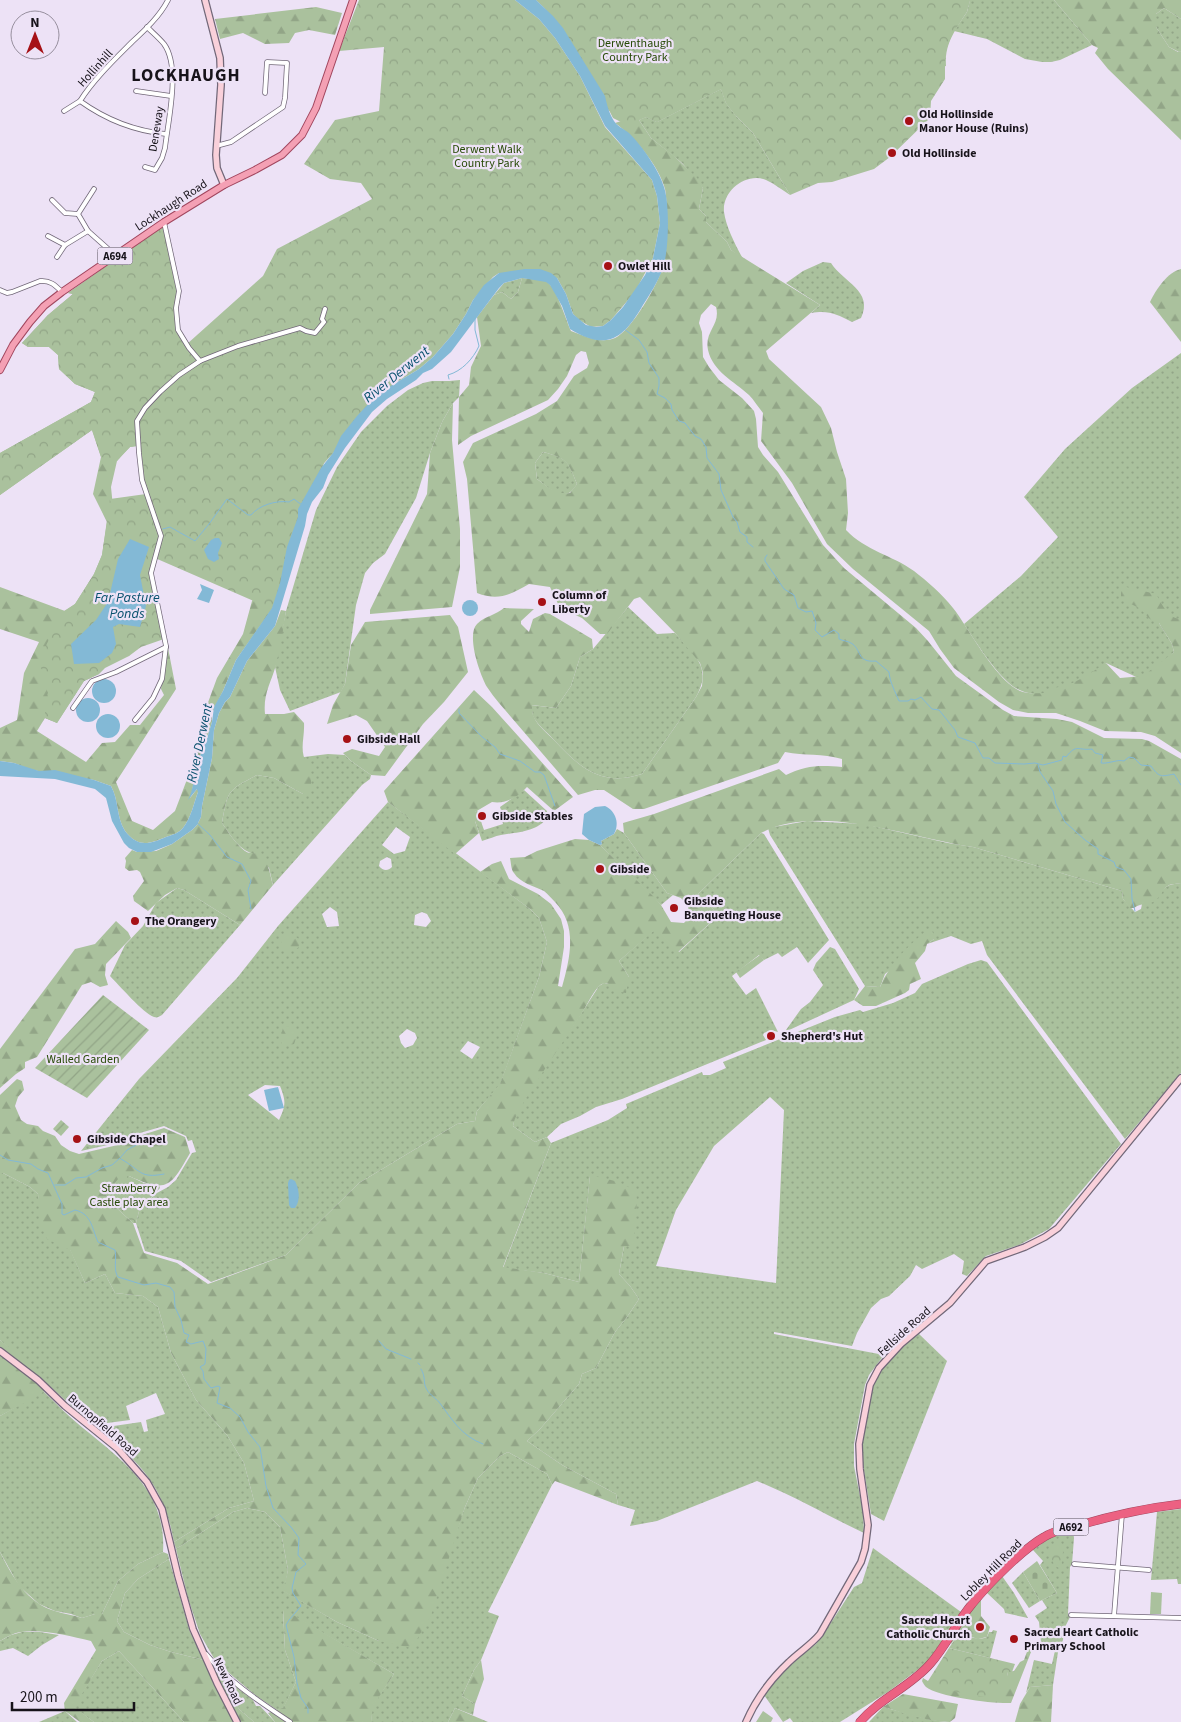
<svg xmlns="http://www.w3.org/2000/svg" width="1181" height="1722" font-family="'Source Sans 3',sans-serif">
	<defs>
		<pattern id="grass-dots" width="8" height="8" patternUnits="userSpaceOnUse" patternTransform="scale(1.25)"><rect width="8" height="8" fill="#aac19d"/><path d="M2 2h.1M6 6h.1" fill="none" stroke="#92a587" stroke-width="1.8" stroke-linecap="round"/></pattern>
		<pattern id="forest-firs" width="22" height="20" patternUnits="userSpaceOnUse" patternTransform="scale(1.25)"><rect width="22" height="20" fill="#aac19d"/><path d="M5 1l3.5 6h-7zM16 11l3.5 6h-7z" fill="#92a587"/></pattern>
		<pattern id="cemetery-stones" width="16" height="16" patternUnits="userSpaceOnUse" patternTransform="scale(1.25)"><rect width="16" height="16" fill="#aac19d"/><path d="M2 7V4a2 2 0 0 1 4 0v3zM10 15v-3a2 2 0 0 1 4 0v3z" fill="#92a587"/></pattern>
		<pattern id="park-crowns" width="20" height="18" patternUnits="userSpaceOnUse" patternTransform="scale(1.25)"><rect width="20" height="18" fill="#aac19d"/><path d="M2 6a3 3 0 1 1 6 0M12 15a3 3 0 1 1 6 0" fill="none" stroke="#92a587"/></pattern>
		<pattern id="garden-furrows" width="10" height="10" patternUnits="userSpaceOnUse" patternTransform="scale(1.25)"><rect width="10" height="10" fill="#aac19d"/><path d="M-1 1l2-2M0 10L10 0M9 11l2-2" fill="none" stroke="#92a587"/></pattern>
	</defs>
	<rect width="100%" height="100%" fill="#ede2f6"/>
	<g fill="url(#grass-dots)" fill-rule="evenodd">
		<path d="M970,0H1054L1092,45L1060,60L1051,62H1042L1025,59L987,39L954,31L967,12Z"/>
		<path d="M1164,8L1181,19V51L1179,52L1169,47L1156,27V14Z"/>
		<path d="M721,89L726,103L736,116L753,133L790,195C782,190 775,184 766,180C747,172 722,190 724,212C726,227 736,246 743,259L731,250L727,242L706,222V216L699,209L703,188L682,163L651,138L639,120L646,117L657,122Z"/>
		<path d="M823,262L831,263C843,282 874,291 861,318L852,322C836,314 829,310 811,313L820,305L786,283L803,271Z"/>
		<path d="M522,278L518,292L511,299L502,292L494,295L504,283Z"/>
		<path d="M1181,353V619L1159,623L1172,644L1174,652L1145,681L1106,663L1076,698C1061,696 1035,696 1022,691C1002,685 976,642 964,624L1021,576L1058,537L1024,497L1065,449L1132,388Z"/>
		<path d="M460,380L459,397L453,403L442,422L430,453L416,498L385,554L373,563L365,573L356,605L345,684L341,692L290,711L280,690L275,667L286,611L316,510L337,467L361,432L387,406L408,390L423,383L432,381H449Z"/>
		<path d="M543,452C567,458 568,461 577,484C575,487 572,491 569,493C558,498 545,485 537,479L535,463Z"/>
		<path d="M628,607L657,634L675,633C694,655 713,667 696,697L642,774C601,787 580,768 554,740C548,733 537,725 533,716C532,713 532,708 531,705L556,708L571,686L580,657L593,649Z"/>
		<path d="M328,754L345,755L351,761L371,775L370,779L362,785L273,885L269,868L256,854C240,852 231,836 222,823C228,790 227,791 257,775L274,778L303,794L304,757Z"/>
		<path d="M524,790L547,811L548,817C537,832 518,832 501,835C495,836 489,839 482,841L475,821V812L477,810L484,830L503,824L502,820L504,819L500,807Z"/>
		<path d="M388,802L530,909L539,918L547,942L539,977L500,1085L477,1111L475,1121L457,1124L359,1183L286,1255L211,1282L181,1261L145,1251L136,1223L139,1211L155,1194L168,1187L176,1180L192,1153L196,1152L192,1140L188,1141L186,1136L164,1126L140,1133L121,1142L81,1151L139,1079L237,978L278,926ZM396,827L410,837L405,851L394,854L382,845ZM387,857L391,859L392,867C388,871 383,871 379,866L380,861ZM330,907L337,912L339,926L327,927L322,914ZM422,912L427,914L431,921L426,927L414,925L415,915ZM407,1029L415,1033L417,1038L413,1045L405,1048L401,1043L399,1036ZM468,1041L480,1047L472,1059L460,1051ZM265,1085L280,1086C286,1101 286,1105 279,1120L248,1095Z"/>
		<path d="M807,821L864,824L948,843L973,847L1122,891L1123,899L1135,912L1141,909L1142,904C1164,901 1158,882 1181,884V1073L1125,1139L987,955L982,941L971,944L951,936L927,944L934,939V935L885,974L880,987L865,986L770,835L768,828Z"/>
		<path d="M617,829L624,833L667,893L673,895L661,905L600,845L602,844L601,841L614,834Z"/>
		<path d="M761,833L764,834L829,940L808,963L797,947L782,957L778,953L764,960L759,955L732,976L746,995L756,988L778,1032L771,1030L764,1033L763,1035L766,1040L622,1099L596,1107L580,1116L561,1124L547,1137L535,1142L513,1126L515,1115L538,1077L579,1017L599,986L604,983L610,984L629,977L619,961L656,928L679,952L719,915L698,894Z"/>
		<path d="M177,888L184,890L240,925L162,1015C158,1017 158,1018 154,1017C143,1013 119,985 110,976L125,945L143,926L156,903Z"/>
		<path d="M830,947L835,949L859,989L854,1000L787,1031L786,1030L801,1009L810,1002L823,985L813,970L816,963Z"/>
		<path d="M981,960L987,962L1121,1144L1049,1229L1019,1245L986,1256L967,1276L962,1274L964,1261L954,1254L922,1269L916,1265L910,1276L889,1296L881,1299L871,1308L857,1333L852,1346L774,1332V1334L884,1355L869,1375L865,1385L854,1444V1466L863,1511L864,1533C828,1516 794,1496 757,1481L657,1521L630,1526L635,1510L618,1505L616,1494L562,1465L527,1441L540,1429L579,1384L582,1374L596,1368L615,1332L627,1317L639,1299L630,1286L619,1274L624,1246H633L590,1176L579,1282L544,1273L503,1268L551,1143L608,1120L627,1108L626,1104L702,1072L703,1075H710L726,1068L723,1062L835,1017L860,1010L863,1012L893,1003L915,993L922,984L968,964ZM770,1097L784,1110L776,1283L656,1266L676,1210L714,1146Z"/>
		<path d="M0,1173H3L30,1187L38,1194L40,1204L70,1249L85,1283L105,1274L115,1293L143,1296L158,1307L171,1353L196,1400L227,1435L244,1463L254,1501L229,1508L174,1542C167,1504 154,1478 125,1452C117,1444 105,1438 98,1430L100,1428L141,1422L144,1432L148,1431L146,1420L165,1414L156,1393L126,1406L130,1420L92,1425L0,1340Z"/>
		<path d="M918,1333L947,1361L884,1521L871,1514L861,1452L862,1435L871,1391L879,1372L899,1350Z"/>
		<path d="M43,1391C55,1402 65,1413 77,1423C120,1459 167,1489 163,1552L138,1564L118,1581L102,1614H95L82,1618L71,1614L55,1611L39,1604L19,1586L0,1552V1416Z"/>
		<path d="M508,1452L547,1474L552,1485L488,1612L499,1616L481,1660L474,1670L462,1696L475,1704L473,1715L455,1708L448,1722H371L372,1706L394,1674L283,1610L285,1650L296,1682L283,1709L277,1710L255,1695L216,1662L200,1634L188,1598L176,1549L233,1512L247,1508L265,1512L280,1527L288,1570L284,1591L337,1622L379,1641L455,1536L465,1507L478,1478L500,1456Z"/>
		<path d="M1181,1509V1584H1178L1177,1579L1151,1580L1157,1512Z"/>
		<path d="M1073,1530L1074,1538L1072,1564L1070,1567L1068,1614L1070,1617L1064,1629L1063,1640L1058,1652L1053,1685L1030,1687L1026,1693L1034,1660L1052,1664L1056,1646L1041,1642L1039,1622L1035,1616L1047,1608L1042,1600L1057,1593L1040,1565L1043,1561L1033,1550L1051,1537Z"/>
		<path d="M873,1548L961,1612L928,1662L888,1692L840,1722H793L790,1718L783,1722L764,1695L789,1665L816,1644L823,1635L854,1587L862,1583Z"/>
		<path d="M169,1559L190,1632L204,1660L171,1652L150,1645L124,1632L117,1621L125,1593L138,1579Z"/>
		<path d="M1023,1572L1040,1601L1029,1608L1012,1583Z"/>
		<path d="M1002,1576L1014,1593L1028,1618L1005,1613L1004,1609L986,1592Z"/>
		<path d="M993,1630L997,1631L990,1658L949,1648L959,1633C968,1636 977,1641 987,1637L989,1632H992Z"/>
		<path d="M22,1632H40L59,1635L42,1645L28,1656L13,1648L0,1651V1641L11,1635Z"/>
		<path d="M119,1651L184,1722H94L73,1707L102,1661Z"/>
		<path d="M227,1680L253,1700L256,1706H260L275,1722H254L239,1709L226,1682Z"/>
		<path d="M883,1707L927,1719L945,1722H869Z"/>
		<path d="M65,1711L77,1722H39Z"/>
	</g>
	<g fill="url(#forest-firs)" fill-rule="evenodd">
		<path d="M536,0H970C963,26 944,36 946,66L736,116L726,103L721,89L657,122L646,117L639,120L651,138L674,156L697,178L703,188L699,209L706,216V222L727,242L731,250L820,305L766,351L769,359L821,407L831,428L837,452L846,479L848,513L846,530C866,551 892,555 914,571C927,581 942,594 953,608C969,628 997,684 1023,692C1030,694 1038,693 1045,693C1050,687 1057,688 1064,686C1079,682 1093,671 1106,663L1120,678L1143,676L1174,652L1172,644L1159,623C1147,620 1147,614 1139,608C1132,604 1127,603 1121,598V592L1126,587L1156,594C1162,604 1168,619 1181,619V753L1155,736L1141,732L1105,731L1080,721L1056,713H1028L1013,710L999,702L954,668L940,649L929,631L853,569L827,544L792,483L761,441L763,413C758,407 754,400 749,395C734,381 713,372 708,350C704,331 721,325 716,307L711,304L701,315L699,323L702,332L703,357L709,367L719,380L742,398L754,411L756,419L758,447L763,455L778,472L823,545L844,568L916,628L928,641L956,676L1003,710L1014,716L1057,719L1072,722L1104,738L1142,739L1149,741L1181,759V884C1160,882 1166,895 1153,902C1146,905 1140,903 1134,908H1130L1123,899L1122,891L973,847C912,838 817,802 761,833L698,894L719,915L678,952L656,929L619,961L629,977L626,993C617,993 611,980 602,984C595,987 584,1011 579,1018C561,1045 543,1071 526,1098C521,1108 515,1115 513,1126L535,1142L547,1137L551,1143L503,1267L544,1273L579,1282L590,1175L615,1181L635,1190L637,1200L634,1246H624L619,1274L630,1286L639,1299L627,1317L615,1332L596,1368L582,1374L579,1384L540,1429L527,1441L562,1465L616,1494L618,1505L555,1481L552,1485L547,1474L508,1452L500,1456L478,1478L465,1507L431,1615L412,1648L379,1641L337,1622L283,1591L288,1570L280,1527L265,1512L247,1508L233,1512L176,1549L174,1542L229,1508L254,1501L244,1463L227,1435L196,1400L171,1353L158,1307L143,1296L115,1293L105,1274L85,1283L70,1250L47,1239L40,1223L38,1194L30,1187L3,1173H0V1095L17,1079L22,1081L24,1090L18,1097L15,1106L21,1120L27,1124L38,1126L43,1131L55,1136L61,1145L70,1151L79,1154L122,1144L139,1136L164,1128L185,1137L190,1153C171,1186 168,1194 129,1176L111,1203L133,1223L144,1253L177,1263L208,1284L286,1255L359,1183L457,1124L475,1121L477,1111L500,1084L539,977L547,942L539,918L530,909L480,872L492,864L501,861L509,879L538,894L551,904L561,919L564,931V947L558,986L562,987C570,958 578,926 555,902C551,898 548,894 544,891C534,886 520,883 514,873C511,870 511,862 510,858L525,857L537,851L575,839L589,840L600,845L655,898L661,905L671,922L684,923L689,917L688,907L681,898L667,893L624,833L623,823L654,814L779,769L786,775C806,765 820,765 842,767V759C822,753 805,756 785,752L778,763L644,809H633L604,790H595L578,795L499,703C495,698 491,693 487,687C480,675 466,635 477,624C485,616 496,615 504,608L534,609L521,621V624L529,632L533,619L545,613L550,614L592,639L593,649L580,657L571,686L556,708L532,705C532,709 532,714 534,717C537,725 548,734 554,740C580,768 601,787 642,774L696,697L702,686L703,673L700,663L675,633L640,597L634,599L607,634H600L582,618L560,608L550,587L529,584C510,595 498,601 477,593L467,479L463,462L473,443L536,414L557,401L574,376L587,368L589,363L586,352L581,351L576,355L567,376L558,389L548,400L471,436L458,445L459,397L469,385L471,367L481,346L477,317L494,295L502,292L511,299L518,292L522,278C529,279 539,278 546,281C556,286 566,320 571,331C585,336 600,344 615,338C631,331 659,283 663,266C667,252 668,203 665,189C659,166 635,137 615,123L658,109L609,111L544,7ZM543,452C566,458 568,461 577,484L570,493C556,495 548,487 537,479L535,463Z"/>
		<path d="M1054,0H1181V19L1164,8L1156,14V27L1169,47L1178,52L1181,51V140L1108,69L1095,53L1098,48L1092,45Z"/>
		<path d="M316,7L342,13L335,35L309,30L295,33L289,43L265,44L243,33L220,39L215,19Z"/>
		<path d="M162,227L182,352L397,383L324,463L272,609L236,660L223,691L212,713V722L206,742L202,745C202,755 198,761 196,769C193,779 194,788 190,798L197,789H198V792C194,803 191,818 183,828C179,833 172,835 166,837C149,844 138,848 125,831C116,817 119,800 111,786L94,780L32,770L14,763L0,761V728L17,720L24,673L39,642L0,629V587L65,611L75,604L94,574L102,555L107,522L93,494L101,457L92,430L0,495V453L91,402L95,392L75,384L59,369L58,355L49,347H28L22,343L48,315L73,294L68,293ZM147,444L264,574L252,601L243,634L217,678L206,708L194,761L175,811L153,830L132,821L116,782L176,689L168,648L166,647L161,689L164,695L140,725H130L115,742L102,743L86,762L37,731L45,718L57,723L84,681L99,674L114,517L111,487L117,461L123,454L130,447Z"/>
		<path d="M1181,269V342L1150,302C1156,289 1168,272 1181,269Z"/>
		<path d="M453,403L452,440L460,529V567L452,607L370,614V610L427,494L430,453L442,422Z"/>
		<path d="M281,610L286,611C283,629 281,647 276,665C271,683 263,694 265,714H284L294,712L304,723C305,740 297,754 311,768V789L303,794L274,778L257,775C227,791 228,790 222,823C229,833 235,843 245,851C249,854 253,852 257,854C269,859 270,875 273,885L240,925L184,890L177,888L165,895L148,911L134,901L133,896L144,881L140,872L137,870L129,871L125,868L126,861L125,858L132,850L137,852L156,851L172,844L192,830L197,825L201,817L202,806L212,758L214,730L219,713L225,702L230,697L247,661L275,626Z"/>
		<path d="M450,615L458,627L468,672L444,702L423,724L385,776L371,775L351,761L343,753L352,749L379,756L385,747L367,721L356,715L327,724L333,705L345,684L351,645L365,622Z"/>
		<path d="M474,690L492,707L573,797L554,811L527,787C517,798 506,804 492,802L475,812V821L479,833L455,854L388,802L384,791Z"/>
		<path d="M116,921L128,932L131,938L106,964L105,975L108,985L100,987L91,982L82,985L37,1057L25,1062V1068L16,1074L0,1088V1049L75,949L95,944Z"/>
		<path d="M926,931H932L934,935V939L927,944L925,951L915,963L921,979L910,984L909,990L905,993L876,1006H863L854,1000L865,986L880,987C890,963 907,947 926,931Z"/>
		<path d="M289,932L300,940L299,947L293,951L285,949L281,944L282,937Z"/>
		<path d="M760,955L764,960L740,978L736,972Z"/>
		<path d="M287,1026L299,1030L294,1044L283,1046L280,1039L283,1028Z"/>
		<path d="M0,1340L36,1369L51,1386L39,1395L0,1416Z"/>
		<path d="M0,1552C12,1576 27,1603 55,1611C64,1614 73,1615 82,1618L95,1614H102L118,1581L138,1564L163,1552L168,1554L169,1559L138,1579L125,1593L117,1621L124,1632L150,1645L171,1652L204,1660L226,1682L239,1709L254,1722H184L119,1651L102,1661L74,1707L94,1722H80L65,1711L64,1703L96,1650L91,1641C69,1636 44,1629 21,1632C13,1633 7,1637 0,1641Z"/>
		<path d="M979,1599L981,1601V1616L990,1627L987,1637L978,1639L959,1633L951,1644L950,1642L962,1622Z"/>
		<path d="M283,1609L394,1674L373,1706L371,1722H275L268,1713L283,1708L296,1682L285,1650Z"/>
		<path d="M1029,1646L1033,1647L1011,1703C994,1704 939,1697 926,1687C925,1686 923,1683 922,1681L923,1678L928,1681L1007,1676L1008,1672L1014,1671L1020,1662L1024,1660Z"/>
		<path d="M481,1660L484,1679L475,1704L462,1696L474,1670Z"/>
		<path d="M1053,1685L1051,1722H1015L1020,1704L1030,1687Z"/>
		<path d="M903,1694L958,1704L955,1718L950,1722C927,1722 905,1713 883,1707Z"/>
		<path d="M455,1708L488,1722H448Z"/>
	</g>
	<path fill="url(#cemetery-stones)" d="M1037,1561L1057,1593L1040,1601L1023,1572Z"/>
	<g fill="url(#park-crowns)">
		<path d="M359,0H515L539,19L555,38L580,76L605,127L652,180L657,196L660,223L653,258L635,292L611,320L603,326L591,327L579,320L573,314L566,294L557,278L499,273L493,277L473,300L466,314L453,334L433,357L419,369L389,387L374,398L357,416L341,436L333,453L324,463L298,509C299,518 294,527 291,535C281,559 282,585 272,609L155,558L151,573L164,639L141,647L129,656L105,668L99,674L84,681L57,723L45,718V705L48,697L44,681V675L38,662L56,625L64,611L75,604L94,574L102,555L110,499L146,494L138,446L130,447L117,461L101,457L92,430L0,495V453L91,402L95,392L75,384L59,369L58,355L49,347H28L22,343L48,315L73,294L68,293L165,226L179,291L176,308L178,330L187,344L263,276L277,249L372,199L361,183L330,179L304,164L335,120L379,111L384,47L339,51Z"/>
		<path d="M536,0H970L967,12L952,34L945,53V79L931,101L930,118L890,157L874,169L832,182L818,183L790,195L753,133L736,116L726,103L721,89L657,122L646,117L627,125L613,118L607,106L605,96L590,70L553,16Z"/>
		<path d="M129,1176L144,1183L159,1185L160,1188L139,1211L136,1223H133L111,1203L106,1196L107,1192L119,1178Z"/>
		<path d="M1059,1542H1061L1063,1552L1061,1569L1055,1566L1049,1554L1046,1555L1045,1551Z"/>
		<path d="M949,1648L1015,1664L1012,1672H1008C1006,1684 1002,1691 991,1698L946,1690L928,1681Z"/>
	</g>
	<g fill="url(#garden-furrows)">
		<path d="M103,995L149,1030L87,1098L35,1068Z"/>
		<path d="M61,1120L69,1127L61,1136L53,1129Z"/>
	</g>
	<g fill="#aac19d">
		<path d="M1151,1592L1162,1593L1161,1614H1150Z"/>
		<path d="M763,1711L773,1718L771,1722H756Z"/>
	</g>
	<g fill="#83b9d6">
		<path d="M515,0H536L553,16L563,28L605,96C607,105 609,113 614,121C617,126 624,129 629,133C642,146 659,170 664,187C670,205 669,254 662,271C657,283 650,294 643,305C624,338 607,352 570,329L562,306L550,285L546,282L522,278L504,283L499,288L451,352L432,369L423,373L416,380L387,399L372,412L345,448L328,475L323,488L312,502L307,514L305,526L275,626L247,661L230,697L225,702L219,713L214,730L212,758L202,806L201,817L197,825L192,830L172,844L151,852H137L129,848L124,843L112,821L106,798L95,789L55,779L0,776V761L14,763L39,771L55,770L94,780L111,786C119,800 116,817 125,831C138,848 150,844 166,837C172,835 179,833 183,828C191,818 194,803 198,792L197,789L188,800C194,788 193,780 196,769C198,760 202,755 202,745L206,742L212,722L214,707L223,691L236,660L272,608L280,583L287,547L298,517V509L321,468L333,453L341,436L357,416L374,398L389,387L419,369L433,357L453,334L466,314L473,300L484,285L499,273L525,269H540L551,273L557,278L566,294L573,314L586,325L596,327L603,326L611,320L623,307L645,275L653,258L660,223L657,196L652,180L605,126L580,76L555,38L539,19Z"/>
		<path d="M215,538H219L222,543L218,553L219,559L214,562L208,559L204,550L211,540Z"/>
		<path d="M130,539L149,547L140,575L146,606L140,627L119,624L113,627L116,644L112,653L99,663L74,664L71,644L96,620L108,602L118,559Z"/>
		<path d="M200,584L214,590L209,603L197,599L202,590Z"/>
		<circle cx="470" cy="608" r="8"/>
		<circle cx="104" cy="691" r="12"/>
		<circle cx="88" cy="710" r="12"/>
		<circle cx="108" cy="726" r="12"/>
		<path d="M605,806C616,811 620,824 614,834L601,841L602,844L600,845L589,840L582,834L584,814L595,807Z"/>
		<path d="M278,1087L284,1108L269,1111L264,1090Z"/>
		<path d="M291,1179L295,1181C299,1189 301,1200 295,1208H291L289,1205L288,1183L289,1180Z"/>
	</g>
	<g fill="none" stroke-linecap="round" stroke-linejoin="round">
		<g stroke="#83b9d6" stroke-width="1">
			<path d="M624,329L639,340L647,352L649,363L659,378V386L657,394L665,398L671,404L672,410L679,421L685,423L695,436L701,439L706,447L707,458L719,474L721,490L733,517L737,522L740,532L747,537V542L753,547"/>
			<path d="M449,379L448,375C462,371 473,359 479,346L475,330V319"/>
			<path d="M163,529L170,527L195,541L209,524L227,499L248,515H251C259,505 277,500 289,502L294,499L299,503L303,505"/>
			<path d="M767,555L765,558V561L784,589L794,595L798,608L806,612L812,611L816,623L815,630L822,637L834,630L839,634V639C843,641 848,641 851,643C862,649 856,663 876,661L889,672C890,683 895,691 899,701H908L911,699L915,700L921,697L932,709L939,710L955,730L958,737L975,743L983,758H989L995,763L1024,764L1035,763L1043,765L1062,760L1063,756L1066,757C1077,743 1078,751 1092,749L1095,753L1103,755L1101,763C1109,764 1117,759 1124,761L1129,757L1134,758L1141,765L1151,766C1159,777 1160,777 1174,774L1181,785"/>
			<path d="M459,709V713L482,737L495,747L500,754L520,761L535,772H540L544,775L555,806"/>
			<path d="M1038,765L1040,772L1053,791L1056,804L1065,822L1085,840L1098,849V854L1114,862L1116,867L1124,870L1131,879L1132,899L1135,911"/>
			<path d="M197,823L210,835L227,857L242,864L251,881L248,890L251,909"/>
			<path d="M0,1155L8,1160L31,1164L38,1169L48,1173L62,1204V1214L64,1215L75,1210C92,1214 92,1229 98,1242L115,1250C117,1259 113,1270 118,1277L144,1285L156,1283L170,1287L174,1292L175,1307L181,1320L184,1333L189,1335L186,1342L191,1344L203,1341L206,1349L205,1364L200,1367L203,1371L204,1379L211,1388L218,1386L220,1387L217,1403L230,1408L240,1417L248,1432L260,1447L266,1486L273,1508L291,1527L299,1538L298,1555L306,1564L296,1572L292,1588L293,1593L301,1606L289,1620L286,1625L294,1657L297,1683L301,1698L308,1708V1713"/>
			<path d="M121,1159C141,1170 139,1179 164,1174"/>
			<path d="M55,1185H65L76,1178L86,1177L102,1168L112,1165L120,1158L127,1150L149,1138L154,1137"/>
			<path d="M379,1341L386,1349L411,1359"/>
			<path d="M418,1363L420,1365"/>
			<path d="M421,1369C426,1377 423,1382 426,1388C428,1393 435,1398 439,1402C452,1419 461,1436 483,1444"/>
		</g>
		<defs>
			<g id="street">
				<path d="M136,91L171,96"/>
				<path d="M64,111L80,101"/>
				<path d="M166,134C135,131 105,119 80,101C94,79 114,60 132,42C145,30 160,16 168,0"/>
				<path d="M216,146L231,142L283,107L285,98L287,63L267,62L265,93"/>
				<path d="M145,167L155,170L162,158L165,148C168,121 181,67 164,44C159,38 153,33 147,27"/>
				<path d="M52,200L65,213L78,214"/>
				<path d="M88,231L78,214L94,189"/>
				<path d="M48,236L65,245L88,231L115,255"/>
				<path d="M57,257L65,245"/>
				<path d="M0,290L7,293L12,292L40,281C50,280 55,285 62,292"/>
				<path d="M200,361L238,346L300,328L306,331L315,333L324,322L322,319L325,309"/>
				<path d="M73,708L92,681L116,672L166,647"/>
				<path d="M135,720L153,698L162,679L166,646L151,573L161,536L142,480L139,453L137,421L145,408L160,392L179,375L200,361L189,348L178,330L176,308L179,291L164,222"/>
				<path d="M1074,1564L1149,1570"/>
				<path d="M1071,1615L1181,1618"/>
				<path d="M1114,1616L1122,1514"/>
				<path d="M206,1654C229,1682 260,1702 290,1722"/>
			</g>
			<g id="secondary">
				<path d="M205,0L220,58L221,85L216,155L217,168L224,185"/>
				<path d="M0,1351L38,1380L65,1406L118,1449L147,1482L162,1509L178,1576L193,1629L217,1683L237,1722"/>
				<path d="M746,1722C756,1699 771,1679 789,1662C799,1652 811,1645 820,1634L861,1562L865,1549L868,1525L860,1469L859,1444L870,1385L879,1368L901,1344L950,1303L986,1261L1025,1247L1045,1237L1058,1228L1181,1078"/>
			</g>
			<path id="primary" d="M0,370L13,345L30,322L44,306L62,292L164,222L224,185L255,170L282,155L302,135L316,108L353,0"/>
			<path id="highway" d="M860,1722C880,1698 910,1687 930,1664C946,1646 956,1623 972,1604C988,1584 1023,1549 1044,1537C1055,1530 1068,1528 1080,1525C1114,1515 1147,1508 1181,1504"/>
		</defs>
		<use href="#street" stroke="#726879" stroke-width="5.5"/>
		<use href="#secondary" stroke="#726879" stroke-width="8"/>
		<use href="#primary" stroke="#a1465e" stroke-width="8"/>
		<use href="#highway" stroke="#a1465e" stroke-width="9"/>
		<use href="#street" stroke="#fff" stroke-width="4"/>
		<use href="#secondary" stroke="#f9d0da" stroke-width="5.5"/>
		<use href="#primary" stroke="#f4a0b4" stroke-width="6"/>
		<use href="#highway" stroke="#ec6182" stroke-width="8"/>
	</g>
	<g fill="#a61116" stroke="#ede2f6" stroke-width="2">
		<circle cx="909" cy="121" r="5"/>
		<circle cx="892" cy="153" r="5"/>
		<circle cx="608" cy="266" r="5"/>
		<circle cx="542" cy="602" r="5"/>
		<circle cx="347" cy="739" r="5"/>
		<circle cx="482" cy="816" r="5"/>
		<circle cx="600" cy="869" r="5"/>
		<circle cx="674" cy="908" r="5"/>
		<circle cx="135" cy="921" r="5"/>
		<circle cx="771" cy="1036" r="5"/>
		<circle cx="77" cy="1139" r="5"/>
		<circle cx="980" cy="1627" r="5"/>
		<circle cx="1014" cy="1639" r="5"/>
	</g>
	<g text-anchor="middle" stroke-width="4.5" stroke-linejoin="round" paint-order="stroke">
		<g fill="#ede2f6" stroke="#57515c" stroke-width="1">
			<rect x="97.5" y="247.5" width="35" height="17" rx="4"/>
			<rect x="1053.5" y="1518.5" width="35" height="17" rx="4"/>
		</g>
		<g font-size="11" font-weight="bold" fill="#17131a">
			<text x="115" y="260">A694</text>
			<text x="1071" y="1531">A692</text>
		</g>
		<g font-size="12" fill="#274a06" stroke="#ede2f6">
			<text x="635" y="47">Derwenthaugh<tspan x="635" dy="14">Country Park</tspan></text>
			<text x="487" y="153">Derwent Walk<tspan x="487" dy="14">Country Park</tspan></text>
			<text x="83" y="1063">Walled Garden</text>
			<text x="129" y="1192">Strawberry<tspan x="129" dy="14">Castle play area</tspan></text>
		</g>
		<g font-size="12" fill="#17131a" stroke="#ede2f6">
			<text transform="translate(95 68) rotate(-48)" y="4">Hollinhill</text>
			<text transform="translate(156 129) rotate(-81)" y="4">Deneway</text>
			<text transform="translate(171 205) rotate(-33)" y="4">Lockhaugh Road</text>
			<text transform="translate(904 1331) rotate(-42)" y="4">Fellside Road</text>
			<text transform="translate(103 1425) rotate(41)" y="4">Burnopfield Road</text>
			<text transform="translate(991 1570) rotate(-45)" y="4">Lobley Hill Road</text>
			<text transform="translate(228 1681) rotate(64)" y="4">New Road</text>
		</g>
		<g font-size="12" font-weight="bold" fill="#17131a" stroke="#ede2f6" text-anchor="start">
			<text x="919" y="118">Old Hollinside<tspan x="919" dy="14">Manor House (Ruins)</tspan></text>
			<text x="902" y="157">Old Hollinside</text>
			<text x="618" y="270">Owlet Hill</text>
			<text x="552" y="599">Column of<tspan x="552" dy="14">Liberty</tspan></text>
			<text x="357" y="743">Gibside Hall</text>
			<text x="492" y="820">Gibside Stables</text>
			<text x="610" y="873">Gibside</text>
			<text x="684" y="905">Gibside<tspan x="684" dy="14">Banqueting House</tspan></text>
			<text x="145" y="925">The Orangery</text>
			<text x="781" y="1040">Shepherd's Hut</text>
			<text x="87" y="1143">Gibside Chapel</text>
			<text x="970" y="1624" text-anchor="end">Sacred Heart<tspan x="970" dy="14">Catholic Church</tspan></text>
			<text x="1024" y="1636">Sacred Heart Catholic<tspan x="1024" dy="14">Primary School</tspan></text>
		</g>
		<g font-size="14" font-style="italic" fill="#08516e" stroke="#ede2f6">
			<text transform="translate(396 374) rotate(-39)" y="5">River Derwent</text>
			<text x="127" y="602">Far Pasture<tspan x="127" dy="16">Ponds</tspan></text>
			<text transform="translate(199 743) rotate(-78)" y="5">River Derwent</text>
		</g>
		<g font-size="18" font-weight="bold" letter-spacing="1" fill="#17131a" stroke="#ede2f6">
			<text x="186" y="81">LOCKHAUGH</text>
		</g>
	</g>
	<g transform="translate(35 35)"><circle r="24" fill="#ede2f6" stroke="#978f9e"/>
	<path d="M0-4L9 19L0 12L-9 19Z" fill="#a61116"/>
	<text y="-8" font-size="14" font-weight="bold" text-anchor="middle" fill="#17131a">N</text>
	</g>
	<path d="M12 1702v8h122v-8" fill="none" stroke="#17131a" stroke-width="2.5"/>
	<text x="20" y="1702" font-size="15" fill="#17131a" stroke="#ede2f6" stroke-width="4" paint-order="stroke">200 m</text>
</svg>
